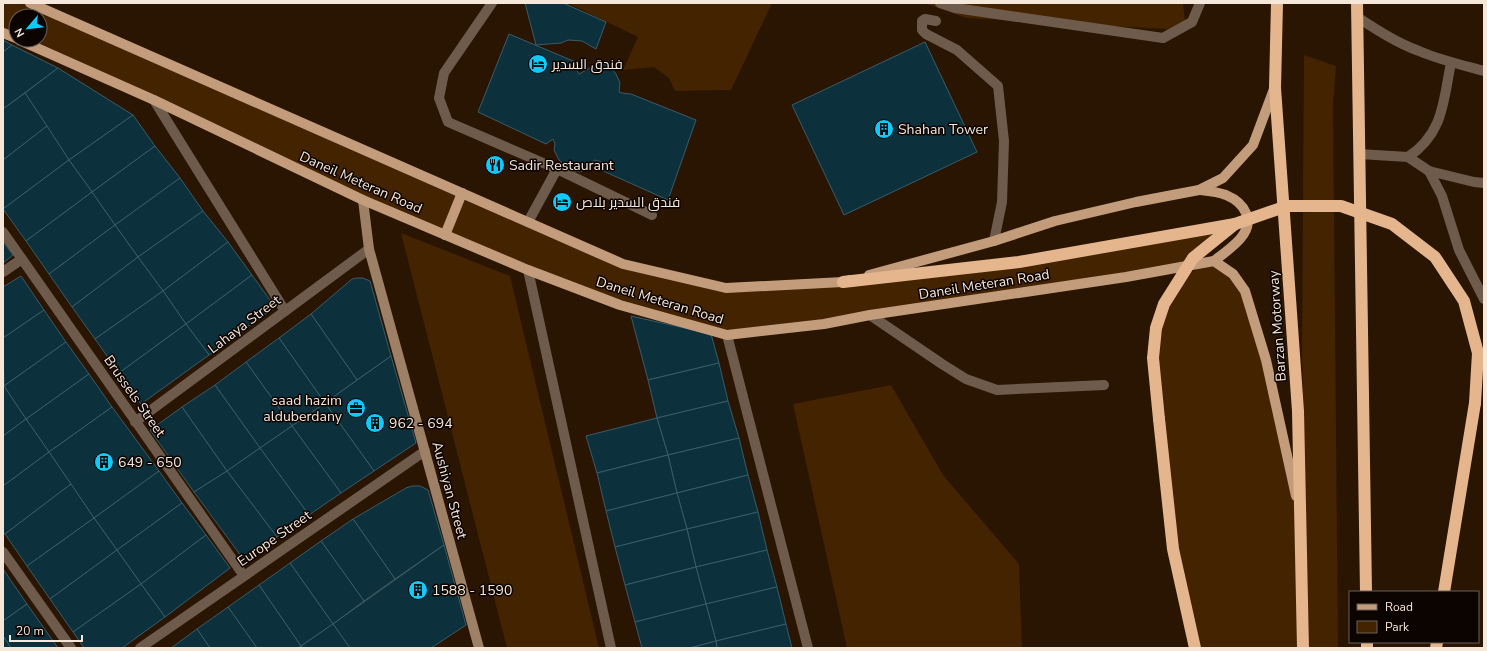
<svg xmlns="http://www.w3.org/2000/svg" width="1487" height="651" font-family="'Nunito Sans',Cairo,sans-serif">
	<rect width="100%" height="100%" fill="#2a1502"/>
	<g fill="#442300">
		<path d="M3,3H22L618,264L700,286H816L1225,229L1187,261L1129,273L829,320L726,330L631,303L577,285L384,206L26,40H40V16H16V35L3,29Z"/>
		<path d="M568,3H772L731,90L675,91L669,78L654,67L623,70L638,37Z"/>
		<path d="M924,3H1183L1186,30L966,18Z"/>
		<path d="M1304,55L1336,66L1333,105L1338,648H1309L1302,353Z"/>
		<path d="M401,233L510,276L599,648H507Z"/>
		<path d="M1214,261L1245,291L1300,511L1303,648H1195L1173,549L1156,328L1180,278Z"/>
		<path d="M891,385L943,475L1019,564L1022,648H847L793,404Z"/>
	</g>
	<g fill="#0c313d" stroke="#385c69">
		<path d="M525,3H563L606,22L596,49L582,41L568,40L561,43L536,45Z"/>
		<path d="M509,34L578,63L575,67L579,74L599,63L606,65L613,70L616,74L620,83L619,92L622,93L631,94L696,120L668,200L601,170L603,163L599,161L594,160L592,164L588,168L580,172L570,170L565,166L559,160L554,150L555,144L553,139L546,144L478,112Z"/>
		<path d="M3,40L12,45L3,52Z"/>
		<path d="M925,42L977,152L844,215L792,105Z"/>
		<path d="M12,45L58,68L3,109V52Z"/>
		<path d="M58,68L133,115L69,160L25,93Z"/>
		<path d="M25,93L47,126L3,160V109Z"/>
		<path d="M133,115L155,146L92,192L69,160Z"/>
		<path d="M47,126L69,160L3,209V160Z"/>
		<path d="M155,146L180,178L115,225L92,192Z"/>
		<path d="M69,160L92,192L26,241L3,209Z"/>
		<path d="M180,178L203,211L138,257L115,225Z"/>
		<path d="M92,192L115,225L49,274L26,241Z"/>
		<path d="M203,211L228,242L163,291L138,257Z"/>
		<path d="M115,225L138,257L72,307L49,274Z"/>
		<path d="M3,242L13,255L3,263Z"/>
		<path d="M228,242L252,275L186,324L163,291Z"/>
		<path d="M138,257L163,291L95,339L72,307Z"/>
		<path d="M252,275L275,307L209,355L186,324Z"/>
		<path d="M21,276L44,310L3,338V287Z"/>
		<path d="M357,278H363L370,281L391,356L357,380L311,314L352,279Z"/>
		<path d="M163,291L186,324L119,373L95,339Z"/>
		<path d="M44,310L66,342L4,386L3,338Z"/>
		<path d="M311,314L357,380L325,403L279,338Z"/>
		<path d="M631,316L711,334L719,363L648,380Z"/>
		<path d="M186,324L209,355L141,404L119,373Z"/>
		<path d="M279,338L325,403L292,426L246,362Z"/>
		<path d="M66,342L89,374L26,419L4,386Z"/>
		<path d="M391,356L416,443L374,471L325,403Z"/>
		<path d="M246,362L292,426L260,448L215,385Z"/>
		<path d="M719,363L728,401L657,418L648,380Z"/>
		<path d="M89,374L112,407L49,452L26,419Z"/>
		<path d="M215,385L260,448L227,471L182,407Z"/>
		<path d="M3,386H4L26,419L3,436Z"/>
		<path d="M728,401L739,438L668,455L657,418Z"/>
		<path d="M325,403L374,471L341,493L292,426Z"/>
		<path d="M112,407L159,471L94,518L49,452Z"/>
		<path d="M182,407L227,471L194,492L150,430Z"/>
		<path d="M657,418L668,455L597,473L586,436Z"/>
		<path d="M26,419L49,452L3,486V436Z"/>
		<path d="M292,426L341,493L309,515L260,448Z"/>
		<path d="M739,438L748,475L677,493L668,455Z"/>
		<path d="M260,448L309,515L277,537L227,471Z"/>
		<path d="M49,452L71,484L5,534L3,532V486Z"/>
		<path d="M668,455L677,493L606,511L597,473Z"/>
		<path d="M159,471L182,503L117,550L94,518Z"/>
		<path d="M227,471L277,537L244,560L194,492Z"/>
		<path d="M748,475L758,512L687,529L677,493Z"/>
		<path d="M71,484L94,518L27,566L5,534Z"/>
		<path d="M412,486H420L428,490L444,545L395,579L353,519L406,488Z"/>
		<path d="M677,493L687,529L615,547L606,511Z"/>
		<path d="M182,503L206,535L141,584L117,550Z"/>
		<path d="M758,512L767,550L696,567L687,529Z"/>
		<path d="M94,518L117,550L50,599L27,566Z"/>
		<path d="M353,519L395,579L364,601L321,541Z"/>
		<path d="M687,529L696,567L625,585L615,547Z"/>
		<path d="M206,535L230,568L165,617L141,584Z"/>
		<path d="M321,541L364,601L333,624L290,563Z"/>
		<path d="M444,545L466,625L431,648H350L333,624Z"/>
		<path d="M117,550L141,584L73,632L50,599Z"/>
		<path d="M767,550L777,587L706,604L696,567Z"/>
		<path d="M290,563L333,624L301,646L259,585Z"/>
		<path d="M696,567L706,604L635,622L625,585Z"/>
		<path d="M3,569L27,604L3,621Z"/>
		<path d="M141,584L165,617L122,648H84L73,632Z"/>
		<path d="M259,585L301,646L298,648H257L228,607Z"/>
		<path d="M777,587L786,624L716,641L706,604Z"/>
		<path d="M27,604L58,648H11L3,636V621Z"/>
		<path d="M706,604L716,641L690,648H642L635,622Z"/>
		<path d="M228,607L257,648H210L197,629Z"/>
		<path d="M333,624L350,648H303L301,646Z"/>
		<path d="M786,624L792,648H717L716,641Z"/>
		<path d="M197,629L210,648H171Z"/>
		<path d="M3,636L11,648H3Z"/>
		<path d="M716,641L717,648H690Z"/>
	</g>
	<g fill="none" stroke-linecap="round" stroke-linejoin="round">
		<g stroke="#6e5b4c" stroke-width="10">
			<path d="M492,3L444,73L439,98L448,122L557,169L652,215"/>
			<path d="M940,3L955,8L1163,38L1192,22L1200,3"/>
			<path d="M1357,17C1377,30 1397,43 1419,51C1440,60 1462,65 1484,71"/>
			<path d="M936,21L925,19L922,21V30L926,34L957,50L998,86L1004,141L1002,202L994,241"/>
			<path d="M1359,154L1408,157L1429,171L1442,196L1459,250L1484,299"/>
			<path d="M1408,157C1444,133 1443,101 1451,63"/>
			<path d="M1429,171L1474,182L1484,183"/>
			<path d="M528,222L557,169"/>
			<path d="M870,315L942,364L966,379L997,390L1104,385"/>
		</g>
		<g stroke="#6e5b4c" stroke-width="10">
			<path d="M154,100L285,311"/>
			<path d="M3,232L244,576"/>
			<path d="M528,270L611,648"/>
			<path d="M3,272L22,259"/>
			<path d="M727,335L808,648"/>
			<path d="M135,422L369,249"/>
			<path d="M3,552L71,648"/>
			<path d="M140,648L425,451"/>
		</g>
		<path stroke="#9e8066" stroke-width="10" d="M363,200L369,249L479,648"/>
		<g stroke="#c39c7b" stroke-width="10">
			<path d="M30,3L623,264L726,288L843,282L850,280"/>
			<path d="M3,33L16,38"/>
			<path d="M19,40L154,100L363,200L528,270L620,305L727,335L824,324L870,315L1126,277L1214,261L1233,274L1245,291L1266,360L1296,496"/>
			<path d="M1199,190C1208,191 1218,192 1226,195C1245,203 1256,221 1240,239C1233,247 1223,254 1214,261"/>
			<path d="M445,235L462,193"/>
			<path d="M869,275L994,241L1055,221L1136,202L1199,190L1223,178L1253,145L1274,89"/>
		</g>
		<g stroke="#e5b68e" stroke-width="12">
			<path d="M1277,3L1275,88L1298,411L1303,648"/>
			<path d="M1357,3L1366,592"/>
			<path d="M843,282L1019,262L1235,224"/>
			<path d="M1159,419L1173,549L1195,648"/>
			<path d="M1444,592L1475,403"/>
			<path d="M1367,642V648"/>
			<path d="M1436,648L1437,642"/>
		</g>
		<path stroke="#e5b68e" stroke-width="12" d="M1159,419L1153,358L1156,328L1164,304L1193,258L1235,224L1287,206H1341L1392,224L1435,257L1464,301L1478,353L1475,403"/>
	</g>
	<defs>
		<symbol id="hotel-disc" viewBox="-11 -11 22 22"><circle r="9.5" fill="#11cafb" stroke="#0c0401"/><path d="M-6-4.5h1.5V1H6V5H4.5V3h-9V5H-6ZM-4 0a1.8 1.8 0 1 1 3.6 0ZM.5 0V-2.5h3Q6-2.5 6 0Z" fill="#111"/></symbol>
		<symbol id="building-disc" viewBox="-11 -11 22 22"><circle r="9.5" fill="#11cafb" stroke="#0c0401"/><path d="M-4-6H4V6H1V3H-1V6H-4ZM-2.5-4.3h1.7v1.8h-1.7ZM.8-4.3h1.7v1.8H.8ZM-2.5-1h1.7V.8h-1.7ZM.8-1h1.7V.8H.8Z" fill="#111"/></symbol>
		<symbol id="restaurant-disc" viewBox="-11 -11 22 22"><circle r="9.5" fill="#11cafb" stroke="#0c0401"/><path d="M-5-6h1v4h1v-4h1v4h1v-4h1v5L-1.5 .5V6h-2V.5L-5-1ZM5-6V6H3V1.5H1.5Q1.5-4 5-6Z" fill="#111"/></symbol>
		<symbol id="office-disc" viewBox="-11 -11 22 22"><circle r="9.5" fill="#11cafb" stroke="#0c0401"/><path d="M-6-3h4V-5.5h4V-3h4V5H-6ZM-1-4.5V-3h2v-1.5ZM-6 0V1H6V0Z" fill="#111"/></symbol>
	</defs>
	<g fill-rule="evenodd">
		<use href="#hotel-disc" x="527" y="53" width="22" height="22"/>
		<use href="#building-disc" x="873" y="118" width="22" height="22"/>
		<use href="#restaurant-disc" x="484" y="154" width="22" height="22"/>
		<use href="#hotel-disc" x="551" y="191" width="22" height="22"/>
		<use href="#office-disc" x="345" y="397" width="22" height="22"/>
		<use href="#building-disc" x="364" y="412" width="22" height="22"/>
		<use href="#building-disc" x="93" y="451" width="22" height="22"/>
		<use href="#building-disc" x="407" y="579" width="22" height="22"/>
	</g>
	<g text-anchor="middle" stroke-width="3" stroke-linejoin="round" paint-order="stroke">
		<g font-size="14" fill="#f6e7db" stroke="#0c0401" text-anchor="start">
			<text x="552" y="69">فندق السدير</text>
			<text x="898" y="134">Shahan Tower</text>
			<text x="509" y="170">Sadir Restaurant</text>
			<text x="576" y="207">فندق السدير بلاص</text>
			<text x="342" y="405" text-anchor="end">saad hazim<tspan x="342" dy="16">alduberdany</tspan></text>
			<text x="389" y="428">962 - 694</text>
			<text x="118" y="467">649 - 650</text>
			<text x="432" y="595">1588 - 1590</text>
		</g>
		<g font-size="14" fill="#f6e7db" stroke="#0c0401">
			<text transform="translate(361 182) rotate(24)" y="5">Daneil Meteran Road</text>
			<text transform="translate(984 284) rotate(-9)" y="5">Daneil Meteran Road</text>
			<text transform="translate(660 300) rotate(17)" y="5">Daneil Meteran Road</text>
			<text transform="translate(244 324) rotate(-37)" y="5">Lahaya Street</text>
			<text transform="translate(1277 326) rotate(-94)" y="5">Barzan Motorway</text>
			<text transform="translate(135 396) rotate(55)" y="5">Brussels Street</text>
			<text transform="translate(450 490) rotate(75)" y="5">Aushiyan Street</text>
			<text transform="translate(274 538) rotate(-35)" y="5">Europe Street</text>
		</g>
	</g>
	<rect width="1487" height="651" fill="none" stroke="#f6e7db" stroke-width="8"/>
	<rect x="1349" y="591" width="130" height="52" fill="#0c0401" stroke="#6a5f58"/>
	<rect x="1357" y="604" width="20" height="6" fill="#c39c7b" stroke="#6a5f58"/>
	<text x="1385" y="611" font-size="12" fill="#f6e7db">Road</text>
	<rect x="1357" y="621" width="20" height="12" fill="#442300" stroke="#6a5f58"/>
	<text x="1385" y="631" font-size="12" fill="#f6e7db">Park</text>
	<g transform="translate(28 28) rotate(242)"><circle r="19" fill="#0c0401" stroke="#6a5f58"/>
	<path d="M0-3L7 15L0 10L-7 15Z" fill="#11cafb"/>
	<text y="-6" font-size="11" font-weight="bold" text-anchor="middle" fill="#f6e7db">N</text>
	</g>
	<path d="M10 635v6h72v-6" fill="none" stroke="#f6e7db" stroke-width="2"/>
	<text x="16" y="635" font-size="12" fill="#f6e7db" stroke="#0c0401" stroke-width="3" paint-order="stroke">20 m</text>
</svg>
